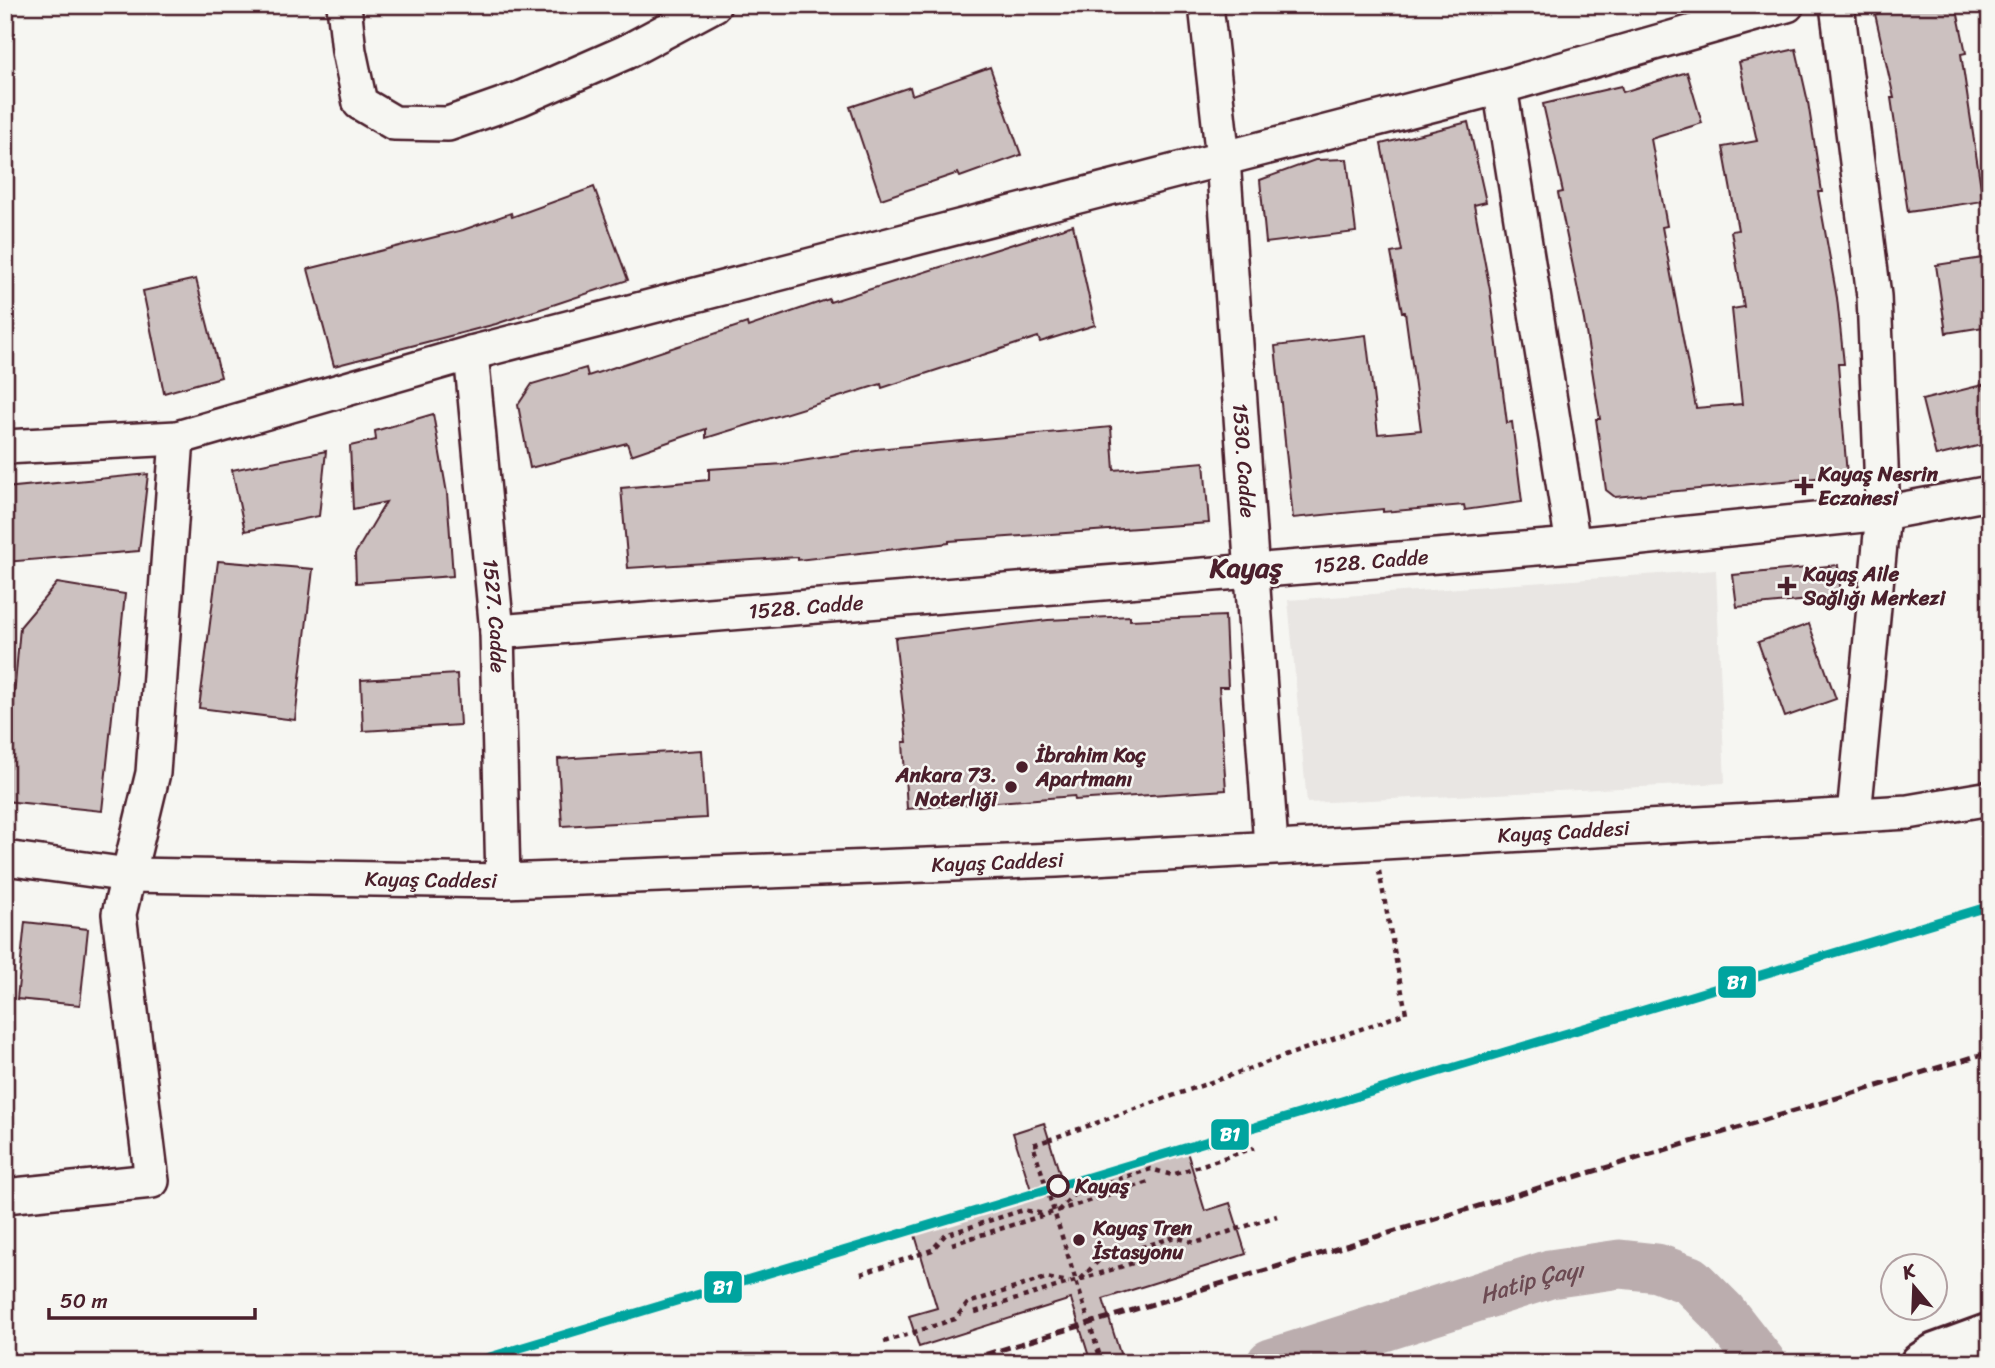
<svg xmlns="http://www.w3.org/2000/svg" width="1995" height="1368" font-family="Sriracha,sans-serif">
	<rect width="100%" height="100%" fill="#f6f6f2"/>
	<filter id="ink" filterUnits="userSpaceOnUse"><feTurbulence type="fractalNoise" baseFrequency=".0143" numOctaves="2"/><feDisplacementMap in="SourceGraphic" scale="14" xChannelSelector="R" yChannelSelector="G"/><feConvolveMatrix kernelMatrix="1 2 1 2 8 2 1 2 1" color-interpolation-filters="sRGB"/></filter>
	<g filter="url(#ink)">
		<path fill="#e9e6e3" d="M1716,570L1725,783L1307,803L1288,600Z"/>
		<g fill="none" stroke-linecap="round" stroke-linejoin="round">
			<path stroke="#bbadae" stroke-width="49" id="s1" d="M1271,1363L1550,1274L1620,1264L1657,1268L1690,1280L1722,1312L1762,1363"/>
		</g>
		<g fill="#ccc1c0" stroke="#4a1f2b" stroke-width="2">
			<path d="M1916,5H1956L1966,53L1961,54L1983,201L1908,212L1891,98H1894L1875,14Z"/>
			<path d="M1796,49L1808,102L1822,192H1818L1837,298L1844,364H1838L1847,475L1615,497L1606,490L1596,419H1600L1584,320L1558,193L1563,192L1543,104L1621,86L1623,92L1687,72L1702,123L1651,139L1667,226L1662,227L1696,408L1742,404L1732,309L1744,307L1731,231L1738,230L1723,147L1757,141L1739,62Z"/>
			<path d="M990,67L1021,155L960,177L958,173L881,199L850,107L910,87L912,95Z"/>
			<path d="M1468,122L1486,202L1474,205L1490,290L1507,423L1512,422L1522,502L1465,510L1464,505L1383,512V509L1293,518L1275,346L1366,335L1378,434L1421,430L1405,312H1402L1391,253L1402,251L1381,144Z"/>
			<path d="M1347,159L1356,232L1266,243L1260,180L1315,160Z"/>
			<path d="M594,187L628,280L496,324L334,366L308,269L463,230L511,213L512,217Z"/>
			<path d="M1073,225L1095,325L1040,342L1038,337L882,388L881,384L706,438V429L631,455L627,443L530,468L518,405L532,384L586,368L588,376L747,323L748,327L829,299L830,302Z"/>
			<path d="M1990,257V326L1946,333L1936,265Z"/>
			<path d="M196,279L221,377L164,393L143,291Z"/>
			<path d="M1990,383V443L1936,456L1922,400Z"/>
			<path d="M433,414L447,493L453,576L356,583L355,554L386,502L353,509L350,446L376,440L375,431Z"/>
			<path d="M1111,427L1114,470L1204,462L1209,523L949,541V543L798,560V557L628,568L621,488L709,480V469L783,464L876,449Z"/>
			<path d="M326,451L319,516L245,531L232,470Z"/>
			<path d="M148,474L139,551L5,562V488Z"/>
			<path d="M218,561L313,569L295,720L199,708Z"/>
			<path d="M1838,565L1841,597L1737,607L1733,575Z"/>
			<path d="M57,583L125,594L102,811L5,801L20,627Z"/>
			<path d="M1130,616V620L1225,616L1228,687H1219L1226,790L1075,800L1074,796L907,809L903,742H907L895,638L1048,620Z"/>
			<path d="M1809,624L1836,699L1785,717L1758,642Z"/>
			<path d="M457,674L460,725L363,731L361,680Z"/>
			<path d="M702,750L706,818L562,826L558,759Z"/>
			<path d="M25,922L88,929L80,1005L17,999Z"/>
			<path d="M1044,1123L1062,1181L1185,1145L1205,1211L1230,1203L1246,1254L1103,1299L1123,1363H1091L1071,1299L919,1347L909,1316L937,1308L912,1225L1031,1190L1013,1133Z"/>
		</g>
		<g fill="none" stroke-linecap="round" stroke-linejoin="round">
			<defs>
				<g id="minor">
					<path d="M344,5L349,51L360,103L394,123L448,124L519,99L626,52L714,5"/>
					<path id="s2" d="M1206,5L1223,159L1271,846"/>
					<path d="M1837,5L1874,296L1883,513L1854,815"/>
					<path d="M1500,87L1573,545"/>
					<path id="s3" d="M471,353L497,632L503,881"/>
					<path d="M5,447L177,438L471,353L1500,87L1787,5"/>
					<path id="s4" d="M497,632L1573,545L1883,513L1990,493"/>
					<path id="s5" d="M5,858L129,875L503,881L1057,860L1455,838L1908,812L1990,798"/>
					<path d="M5,1196L152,1181L119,914L153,773L177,438"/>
				</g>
				<path id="highway" d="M1920,1363L1935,1353L1990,1333"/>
			</defs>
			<use href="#minor" stroke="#4a1f2b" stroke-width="38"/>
			<use href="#highway" stroke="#4a1f2b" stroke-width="44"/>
			<g stroke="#4a1f2b" stroke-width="4.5" stroke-dasharray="5 5" stroke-linecap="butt">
				<path d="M1048,1140L1406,1013L1379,871"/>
				<path d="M1058,1211L1076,1192L1151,1169L1172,1175L1254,1148"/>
				<path d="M952,1244L1149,1182"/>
				<path d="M861,1274L932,1250L945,1235L1023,1210L1044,1214"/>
				<path d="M1081,1279L1099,1260L1175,1237L1195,1243L1277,1216"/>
				<path d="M975,1312L1172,1251"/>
				<path d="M884,1342L955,1319L968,1303L1046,1278L1069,1282"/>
				<path d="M1075,1363L1100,1355"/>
			</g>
			<use href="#minor" stroke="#f6f6f2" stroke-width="33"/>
			<use href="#highway" stroke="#f6f6f2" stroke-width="38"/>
			<path stroke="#4a1f2b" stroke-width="5" stroke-dasharray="10 5" stroke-linecap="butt" d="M957,1363L1990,1052"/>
			<path stroke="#4a1f2b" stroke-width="4.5" stroke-dasharray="5 5" stroke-linecap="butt" d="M1048,1140L1033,1145L1102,1363"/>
			<defs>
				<path id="rail-1" d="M470,1363L1990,906"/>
			</defs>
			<use href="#rail-1" stroke="#f6f6f2" stroke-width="14"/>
			<use href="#rail-1" stroke="#00a49f" stroke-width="9"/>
		</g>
	</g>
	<g fill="#4a1f2b" stroke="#f6f6f2" stroke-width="2.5">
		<path d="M1800.5 475.5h7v7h7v7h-7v7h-7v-7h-7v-7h7z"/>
		<path d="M1783.5 575.5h7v7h7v7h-7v7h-7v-7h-7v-7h7z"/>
		<circle cx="1022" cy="767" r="7"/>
		<circle cx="1011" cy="787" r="7"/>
		<circle cx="1079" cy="1240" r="7"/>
	</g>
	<circle fill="#f6f6f2" stroke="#4a1f2b" stroke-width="3.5" cx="1058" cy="1186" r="10"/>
	<g text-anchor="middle" stroke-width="5" stroke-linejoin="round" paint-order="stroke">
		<g font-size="21" fill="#4a1f2b" stroke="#f6f6f2">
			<text dy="7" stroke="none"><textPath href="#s2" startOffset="457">1530. Cadde</textPath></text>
			<text dy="7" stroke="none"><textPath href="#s4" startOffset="877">1528. Cadde</textPath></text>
			<text dy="7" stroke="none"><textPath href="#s4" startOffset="310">1528. Cadde</textPath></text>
			<text dy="7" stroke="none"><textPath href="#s3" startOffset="264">1527. Cadde</textPath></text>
			<text dy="7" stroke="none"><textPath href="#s5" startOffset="1561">Kayaş Caddesi</textPath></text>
			<text dy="7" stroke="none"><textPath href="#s5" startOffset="994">Kayaş Caddesi</textPath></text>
			<text dy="7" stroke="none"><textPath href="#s5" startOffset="427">Kayaş Caddesi</textPath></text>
		</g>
		<g font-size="21" font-weight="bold" fill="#4a1f2b" stroke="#f6f6f2" text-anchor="start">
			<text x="1818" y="481">Kayaş Nesrin<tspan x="1818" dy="24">Eczanesi</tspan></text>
			<text x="1803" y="581">Kayaş Aile<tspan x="1803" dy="24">Sağlığı Merkezi</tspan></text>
			<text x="1036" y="762">İbrahim Koç<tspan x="1036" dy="24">Apartmanı</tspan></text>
			<text x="997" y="782" text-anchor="end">Ankara 73.<tspan x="997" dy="24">Noterliği</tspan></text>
			<text x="1093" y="1235">Kayaş Tren<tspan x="1093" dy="24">İstasyonu</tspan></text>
		</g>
		<g font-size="21" font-weight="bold" fill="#4a1f2b" stroke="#f6f6f2" text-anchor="start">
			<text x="1075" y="1193">Kayaş</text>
		</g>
		<g font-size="23" font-style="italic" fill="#6c4a52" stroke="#f6f6f2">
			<text dy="8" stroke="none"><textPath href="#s1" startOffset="273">Hatip Çayı</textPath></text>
		</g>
		<g font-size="28" font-weight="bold" fill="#4a1f2b" stroke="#f6f6f2">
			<text x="1246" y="577">Kayaş</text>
		</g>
	</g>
	<g stroke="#f6f6f2" stroke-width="2.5">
		<rect x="1717" y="965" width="40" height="34" rx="7" fill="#00a49f"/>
		<rect x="1210" y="1118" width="40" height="33" rx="7" fill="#00a49f"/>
		<rect x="703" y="1270" width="40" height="34" rx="7" fill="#00a49f"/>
	</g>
	<g font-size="19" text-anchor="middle" font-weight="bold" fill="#fff">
		<text x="1737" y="989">B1</text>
		<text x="1230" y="1141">B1</text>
		<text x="723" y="1294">B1</text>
	</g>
	<rect width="1995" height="1368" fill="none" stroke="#f6f6f2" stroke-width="28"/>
	<rect x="14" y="14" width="1967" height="1340" fill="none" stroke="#4a1f2b" stroke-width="2.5" filter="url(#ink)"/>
	<g transform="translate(1914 1287) rotate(341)"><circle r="33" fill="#f6f6f2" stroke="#b1a0a2" stroke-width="2"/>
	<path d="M0-5L12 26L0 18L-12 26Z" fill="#4a1f2b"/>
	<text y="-10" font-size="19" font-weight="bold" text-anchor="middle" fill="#4a1f2b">K</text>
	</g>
	<path d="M49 1308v10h206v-10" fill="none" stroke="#4a1f2b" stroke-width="3.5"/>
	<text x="60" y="1308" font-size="21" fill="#4a1f2b" stroke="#f6f6f2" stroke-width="5" paint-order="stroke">50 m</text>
</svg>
